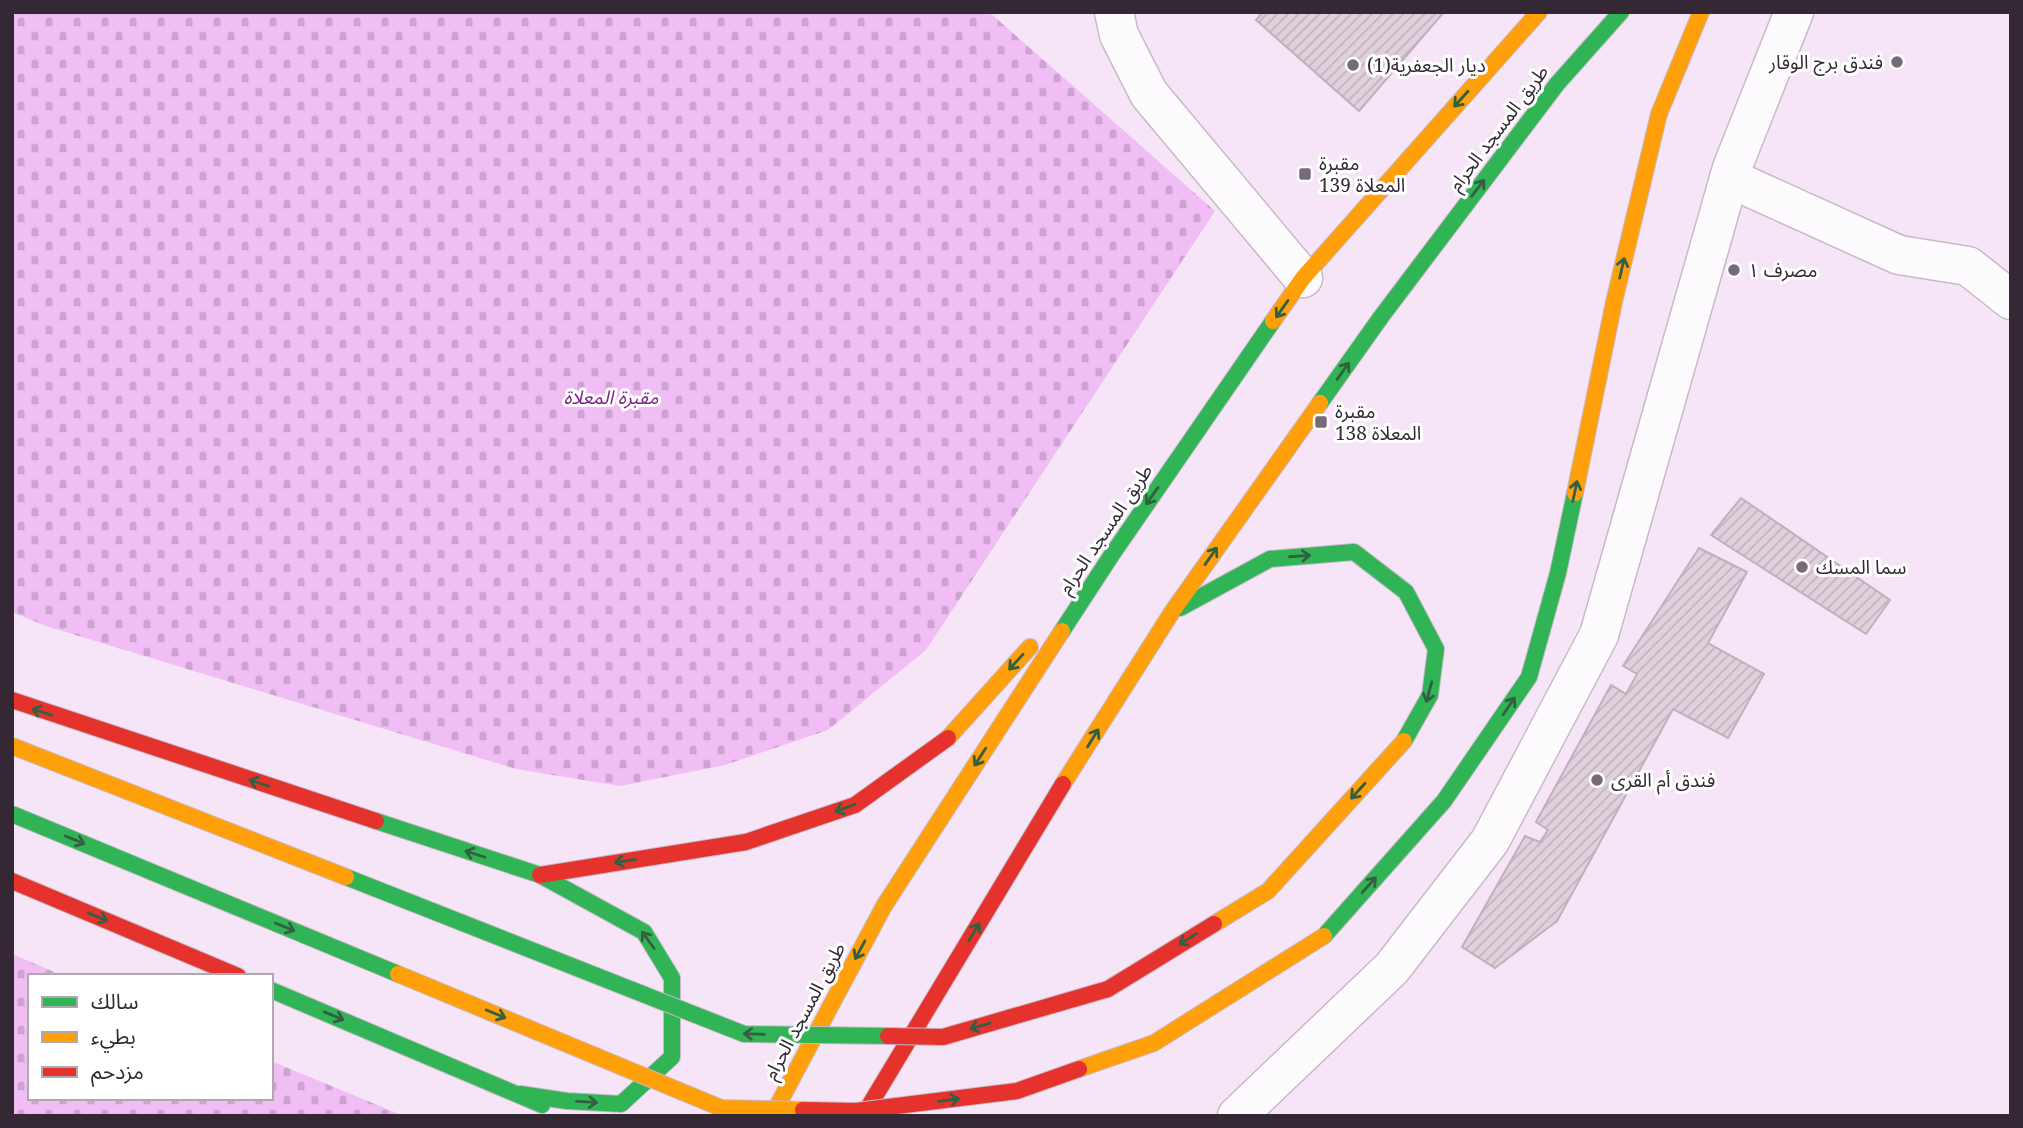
<svg xmlns="http://www.w3.org/2000/svg" width="2023" height="1128" font-family="'Noto Serif','Noto Sans Arabic',serif">
	<defs>
		<pattern id="cemetery-stones" width="16" height="16" patternUnits="userSpaceOnUse" patternTransform="scale(1.75)"><rect width="16" height="16" fill="#f0bef4"/><path d="M2 7V4a2 2 0 0 1 4 0v3zM10 15v-3a2 2 0 0 1 4 0v3z" fill="#cea3d2"/></pattern>
		<pattern id="building-hatch" width="6" height="6" patternUnits="userSpaceOnUse" patternTransform="scale(1.75)"><rect width="6" height="6" fill="#e0d0dc"/><path d="M-1 1l2-2M0 6l6-6M5 7l2-2" fill="none" stroke="#c1b3bd"/></pattern>
	</defs>
	<rect width="100%" height="100%" fill="#f6e5f6"/>
	<g fill="url(#cemetery-stones)">
		<path d="M12,12H989L1215,211L926,650L828,730L725,765L620,786L516,769L46,626L12,612Z"/>
		<path d="M12,954L64,976H30V1098H271V1061L404,1116H12Z"/>
	</g>
	<g fill="url(#building-hatch)" stroke="#c0b0bc" stroke-width="2">
		<path d="M1263,12H1444L1359,111L1256,20Z"/>
		<path d="M1741,498L1890,600L1866,634L1711,535Z"/>
		<path d="M1699,548L1747,572L1708,643L1764,674L1728,738L1673,709L1557,921L1495,968L1462,947L1525,836L1540,842L1548,830L1536,822L1611,685L1626,694L1637,674L1623,666Z"/>
	</g>
	<g fill="none" stroke-linecap="round" stroke-linejoin="round">
		<defs>
			<g id="street">
				<path d="M1114,12L1119,35L1149,94L1303,278"/>
				<path d="M1729,178L1899,255L1968,266L2011,300"/>
				<path d="M1237,1116L1392,968L1490,841L1599,635L1732,168L1794,12"/>
			</g>
			<g id="fast">
				<path d="M1320,403L1381,317L1557,84L1621,12"/>
				<path d="M1180,608L1270,559L1354,552L1406,592L1436,649L1430,695L1404,741"/>
				<path d="M1062,631L1111,556L1273,321"/>
				<path d="M376,821L540,875L644,932L672,978V1057L621,1104L567,1101L520,1094"/>
				<path d="M1324,936L1444,801L1529,677L1558,573L1575,493"/>
				<path d="M271,990L542,1105"/>
			</g>
			<g id="slow">
				<path d="M1273,321L1303,278L1539,12"/>
				<path d="M1575,493L1614,302L1659,114L1701,12"/>
				<path d="M948,738L1030,647"/>
				<path d="M1063,784L1172,612L1320,403"/>
				<path d="M772,1116L884,906L1062,631"/>
			</g>
			<g id="jam">
				<path d="M12,700L376,821"/>
				<path d="M540,875L746,842L855,805L948,738"/>
				<path d="M12,881L238,976"/>
				<path d="M863,1116L1063,784"/>
			</g>
		</defs>
		<use href="#street" stroke="#c7bac7" stroke-width="41"/>
		<use href="#fast" stroke="#c7bac7" stroke-width="18"/>
		<use href="#slow" stroke="#c7bac7" stroke-width="18"/>
		<use href="#jam" stroke="#c7bac7" stroke-width="18"/>
		<use href="#street" stroke="#fefbfe" stroke-width="38"/>
		<use href="#fast" stroke="#30b455" stroke-width="16"/>
		<use href="#slow" stroke="#ff9f0a" stroke-width="16"/>
		<use href="#jam" stroke="#e5322d" stroke-width="16"/>
		<defs>
			<g id="fast-bridge">
				<path d="M12,814L398,974"/>
				<path d="M346,877L744,1034L888,1036"/>
			</g>
			<g id="slow-bridge">
				<path d="M12,746L346,877"/>
				<path d="M1214,924L1268,891L1404,741"/>
				<path d="M398,974L721,1108L803,1110"/>
				<path d="M1079,1069L1154,1043L1324,936"/>
			</g>
			<g id="jam-bridge">
				<path d="M888,1036L943,1037L1108,989L1214,924"/>
				<path d="M803,1110L856,1111L1017,1091L1079,1069"/>
			</g>
		</defs>
		<use href="#fast-bridge" stroke="#c7bac7" stroke-width="18" stroke-linecap="butt"/>
		<use href="#slow-bridge" stroke="#c7bac7" stroke-width="18" stroke-linecap="butt"/>
		<use href="#jam-bridge" stroke="#c7bac7" stroke-width="18" stroke-linecap="butt"/>
		<use href="#fast-bridge" stroke="#30b455" stroke-width="16"/>
		<use href="#slow-bridge" stroke="#ff9f0a" stroke-width="16"/>
		<use href="#jam-bridge" stroke="#e5322d" stroke-width="16"/>
	</g>
	<defs><path id="oneway-shaft" d="M-6 0H5M1.5-3L5.5 0L1.5 3" fill="none" stroke-width="1.6" stroke-linecap="round" stroke-linejoin="round" transform="scale(1.75)"/></defs>
	<g stroke="#326041">
		<use href="#oneway-shaft" transform="translate(1461 99) rotate(132)"/>
		<use href="#oneway-shaft" transform="translate(1478 188) rotate(-53)"/>
		<use href="#oneway-shaft" transform="translate(1622 268) rotate(-77)"/>
		<use href="#oneway-shaft" transform="translate(1282 309) rotate(125)"/>
		<use href="#oneway-shaft" transform="translate(1343 371) rotate(-55)"/>
		<use href="#oneway-shaft" transform="translate(1575 491) rotate(-78)"/>
		<use href="#oneway-shaft" transform="translate(1152 496) rotate(125)"/>
		<use href="#oneway-shaft" transform="translate(1211 556) rotate(-55)"/>
		<use href="#oneway-shaft" transform="translate(1300 556) rotate(-4)"/>
		<use href="#oneway-shaft" transform="translate(1016 662) rotate(132)"/>
		<use href="#oneway-shaft" transform="translate(1429 692) rotate(105)"/>
		<use href="#oneway-shaft" transform="translate(1509 706) rotate(-56)"/>
		<use href="#oneway-shaft" transform="translate(42 712) rotate(-162)"/>
		<use href="#oneway-shaft" transform="translate(1093 738) rotate(-58)"/>
		<use href="#oneway-shaft" transform="translate(980 757) rotate(123)"/>
		<use href="#oneway-shaft" transform="translate(259 783) rotate(-162)"/>
		<use href="#oneway-shaft" transform="translate(1358 791) rotate(132)"/>
		<use href="#oneway-shaft" transform="translate(845 808) rotate(160)"/>
		<use href="#oneway-shaft" transform="translate(75 840) rotate(22)"/>
		<use href="#oneway-shaft" transform="translate(475 854) rotate(-162)"/>
		<use href="#oneway-shaft" transform="translate(625 861) rotate(171)"/>
		<use href="#oneway-shaft" transform="translate(1369 885) rotate(-48)"/>
		<use href="#oneway-shaft" transform="translate(98 917) rotate(23)"/>
		<use href="#oneway-shaft" transform="translate(285 927) rotate(22)"/>
		<use href="#oneway-shaft" transform="translate(974 932) rotate(-59)"/>
		<use href="#oneway-shaft" transform="translate(1188 939) rotate(148)"/>
		<use href="#oneway-shaft" transform="translate(648 940) rotate(-126)"/>
		<use href="#oneway-shaft" transform="translate(860 950) rotate(118)"/>
		<use href="#oneway-shaft" transform="translate(496 1014) rotate(22)"/>
		<use href="#oneway-shaft" transform="translate(334 1016) rotate(23)"/>
		<use href="#oneway-shaft" transform="translate(980 1026) rotate(164)"/>
		<use href="#oneway-shaft" transform="translate(754 1034) rotate(-178)"/>
		<use href="#oneway-shaft" transform="translate(949 1100) rotate(-7)"/>
		<use href="#oneway-shaft" transform="translate(587 1102) rotate(3)"/>
	</g>
	<g fill="#776a78" stroke="#fff" stroke-width="2.5">
		<circle cx="1897" cy="62" r="7"/>
		<circle cx="1353" cy="65" r="7"/>
		<rect x="1298" y="167" width="14" height="14" rx="3.5"/>
		<circle cx="1734" cy="270" r="7"/>
		<rect x="1314" y="415" width="14" height="14" rx="3.5"/>
		<circle cx="1802" cy="567" r="7"/>
		<circle cx="1597" cy="780" r="7"/>
	</g>
	<g text-anchor="middle" stroke-width="6" stroke-linejoin="round" paint-order="stroke">
		<g font-size="19" fill="#332834" stroke="#fff" text-anchor="start">
			<text x="1883" y="69" text-anchor="end">فندق برج الوقار</text>
			<text x="1367" y="72">ديار الجعفرية(1)</text>
			<text x="1319" y="170">مقبرة<tspan x="1319" dy="22">المعلاة 139</tspan></text>
			<text x="1748" y="277">مصرف ١</text>
			<text x="1335" y="418">مقبرة<tspan x="1335" dy="22">المعلاة 138</tspan></text>
			<text x="1816" y="574">سما المسك</text>
			<text x="1611" y="787">فندق أم القرى</text>
		</g>
		<g font-size="19" fill="#332834" stroke="#fff">
			<text transform="translate(1498 128) rotate(-53)" y="7">طريق المسجد الحرام</text>
			<text transform="translate(1105 529) rotate(-56)" y="7">طريق المسجد الحرام</text>
			<text transform="translate(804 1011) rotate(-62)" y="7">طريق المسجد الحرام</text>
		</g>
		<g font-size="19" font-style="italic" fill="#7f2488" stroke="#fff">
			<text x="611" y="404">مقبرة المعلاة</text>
		</g>
	</g>
	<rect width="2023" height="1128" fill="none" stroke="#332834" stroke-width="28"/>
	<rect x="28" y="974" width="245" height="126" fill="#ffffff" stroke="#ada9ae" stroke-width="2"/>
	<rect x="42" y="997" width="35" height="10" fill="#30b455" stroke="#ada9ae" stroke-width="2"/>
	<text x="91" y="1009" font-size="21" fill="#332834">سالك</text>
	<rect x="42" y="1032" width="35" height="10" fill="#ff9f0a" stroke="#ada9ae" stroke-width="2"/>
	<text x="91" y="1044" font-size="21" fill="#332834">بطيء</text>
	<rect x="42" y="1067" width="35" height="10" fill="#e5322d" stroke="#ada9ae" stroke-width="2"/>
	<text x="91" y="1079" font-size="21" fill="#332834">مزدحم</text>
</svg>
